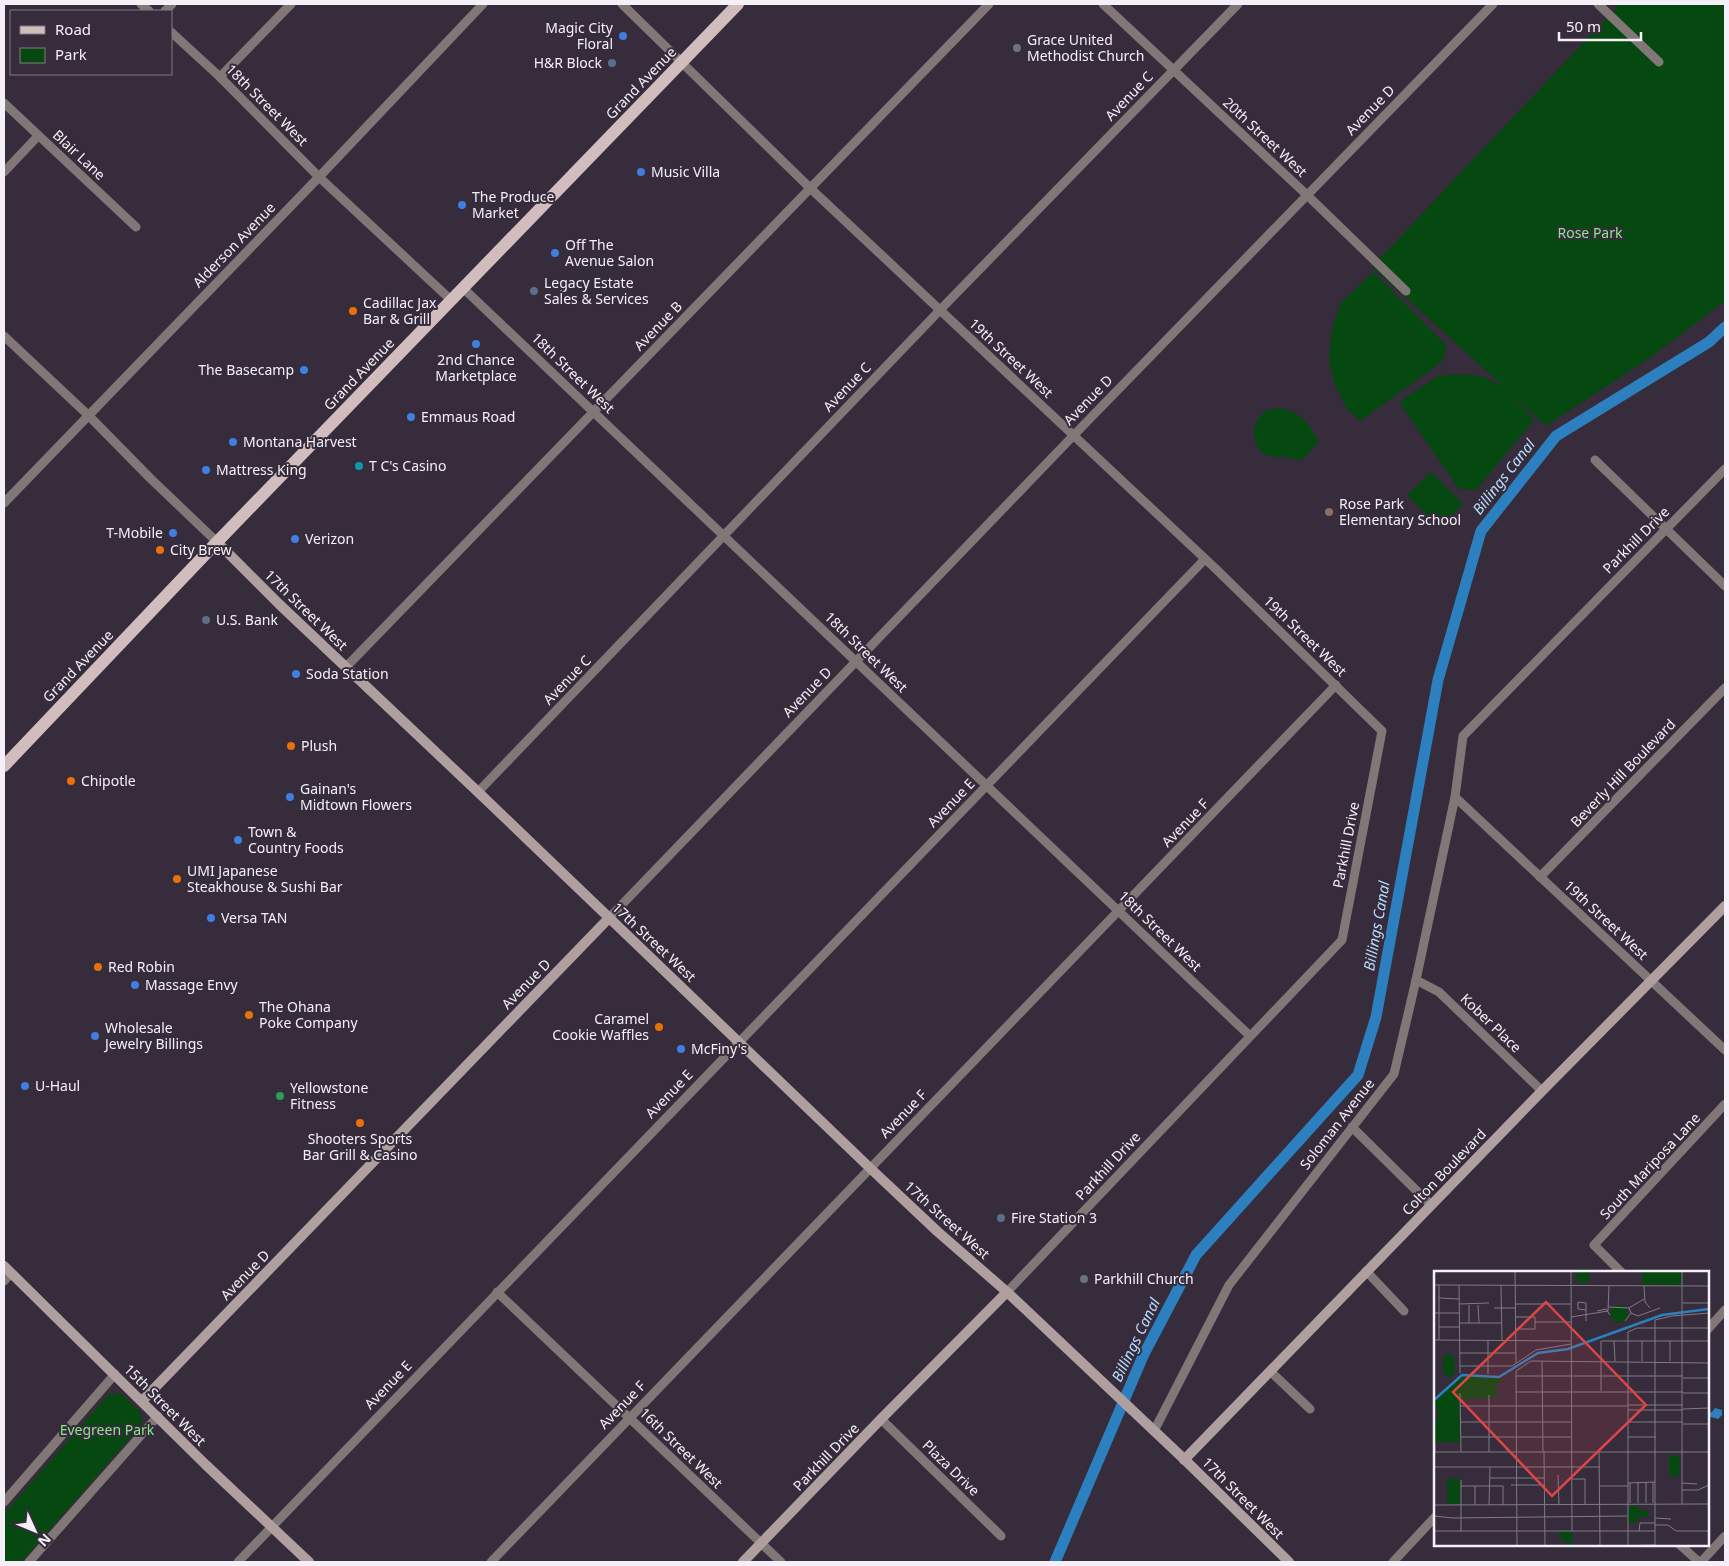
<svg xmlns="http://www.w3.org/2000/svg" width="1729" height="1566" font-family="'Noto Sans',sans-serif">
	<rect width="100%" height="100%" fill="#362c3b"/>
	<g fill="#054910">
		<path d="M1615,4H1725V301L1651,357L1546,426L1511,394L1534,420L1476,490L1459,489L1399,402L1438,376L1459,374L1482,376L1504,387L1372,267L1617,7Z"/>
		<path d="M1373,272L1446,345L1443,361L1360,421L1346,408L1334,383L1329,359L1332,328L1341,303Z"/>
		<path d="M1280,408C1302,413 1309,423 1319,442L1301,461C1296,460 1291,457 1286,457C1278,456 1270,459 1263,453C1249,441 1252,419 1268,410C1272,409 1277,408 1280,408Z"/>
		<path d="M1431,472L1463,504L1440,528L1407,495Z"/>
		<path d="M110,1393L113,1395L120,1393L142,1414L140,1416L141,1421L143,1423L21,1562H4V1514Z"/>
	</g>
	<path fill="#2c80bf" d="M1715,1408L1722,1410V1415L1718,1419L1711,1417L1708,1419V1413L1712,1412Z"/>
	<g fill="none" stroke-linecap="round" stroke-linejoin="round">
		<path stroke="#2c80bf" stroke-width="11" d="M1055,1562L1143,1356L1196,1255L1358,1075L1376,1017L1438,680L1481,531L1556,436L1709,342L1725,327"/>
		<g stroke="#817777" stroke-width="9">
			<path d="M141,4L149,11"/>
			<path d="M622,4L810,188L1217,570L1382,731L1342,940L1007,1292"/>
			<path d="M1103,4L1307,195L1406,291"/>
			<path d="M1598,4L1659,62"/>
			<path d="M165,11L172,4"/>
			<path d="M171,32L220,77L319,177L451,300"/>
			<path d="M220,77L291,4"/>
			<path d="M4,103L136,227"/>
			<path d="M4,172L38,136"/>
			<path d="M463,288L1250,1036"/>
			<path d="M4,336L88,415L151,479L217,542"/>
			<path d="M1595,460L1725,586"/>
			<path d="M4,503L319,177L483,4"/>
			<path d="M346,667L989,4"/>
			<path d="M478,792L940,310L1238,4"/>
			<path d="M1455,797L1725,1050"/>
			<path d="M1540,877L1725,688"/>
			<path d="M609,918L1073,436L1493,4"/>
			<path d="M1416,980L1439,992L1542,1091"/>
			<path d="M1352,1127L1431,1205"/>
			<path d="M1366,1271L1404,1311"/>
			<path d="M1621,1272L1594,1245L1725,1104"/>
			<path d="M4,1281L11,1273"/>
			<path d="M497,1292L781,1562"/>
			<path d="M1708,1329L1725,1310"/>
			<path d="M1270,1371L1310,1409"/>
			<path d="M881,1419L1001,1536"/>
			<path d="M1154,1431L1229,1285L1394,1074L1416,980L1455,797L1463,736L1725,469"/>
			<path d="M4,1502L115,1374"/>
			<path d="M1680,1545L1699,1562"/>
			<path d="M29,1562L158,1416"/>
			<path d="M238,1562L1205,559"/>
			<path d="M491,1562L1336,685"/>
			<path d="M1393,1562L1435,1517"/>
			<path d="M1701,1562L1725,1536"/>
		</g>
		<g stroke="#af9f9f" stroke-width="10">
			<path d="M217,542L279,604L478,792L870,1168L938,1232L1007,1292L1185,1460L1289,1562"/>
			<path d="M4,1266L206,1465L309,1562"/>
			<path d="M143,1400L609,918"/>
			<path d="M1184,1460L1542,1091L1725,906"/>
			<path d="M743,1562L881,1419L1007,1292"/>
		</g>
		<path stroke="#d2bdbe" stroke-width="12" d="M4,766L217,542L738,4"/>
	</g>
	<g fill="#3f7fe0" stroke="#362c3b" stroke-width="2">
		<circle cx="623" cy="36" r="5"/>
		<circle cx="641" cy="172" r="5"/>
		<circle cx="462" cy="205" r="5"/>
		<circle cx="555" cy="253" r="5"/>
		<circle cx="476" cy="344" r="5"/>
		<circle cx="304" cy="370" r="5"/>
		<circle cx="411" cy="417" r="5"/>
		<circle cx="233" cy="442" r="5"/>
		<circle cx="206" cy="470" r="5"/>
		<circle cx="173" cy="533" r="5"/>
		<circle cx="295" cy="539" r="5"/>
		<circle cx="296" cy="674" r="5"/>
		<circle cx="290" cy="797" r="5"/>
		<circle cx="238" cy="840" r="5"/>
		<circle cx="211" cy="918" r="5"/>
		<circle cx="135" cy="985" r="5"/>
		<circle cx="95" cy="1036" r="5"/>
		<circle cx="681" cy="1049" r="5"/>
		<circle cx="25" cy="1086" r="5"/>
	</g>
	<g fill="#6b7280" stroke="#362c3b" stroke-width="2">
		<circle cx="1017" cy="48" r="5"/>
		<circle cx="1084" cy="1279" r="5"/>
	</g>
	<g fill="#5c6f8a" stroke="#362c3b" stroke-width="2">
		<circle cx="612" cy="63" r="5"/>
		<circle cx="534" cy="291" r="5"/>
		<circle cx="206" cy="620" r="5"/>
		<circle cx="1001" cy="1218" r="5"/>
	</g>
	<g fill="#e8710a" stroke="#362c3b" stroke-width="2">
		<circle cx="353" cy="311" r="5"/>
		<circle cx="160" cy="550" r="5"/>
		<circle cx="291" cy="746" r="5"/>
		<circle cx="71" cy="781" r="5"/>
		<circle cx="177" cy="879" r="5"/>
		<circle cx="98" cy="967" r="5"/>
		<circle cx="249" cy="1015" r="5"/>
		<circle cx="659" cy="1027" r="5"/>
		<circle cx="360" cy="1123" r="5"/>
	</g>
	<circle fill="#0f9aa8" stroke="#362c3b" stroke-width="2" cx="359" cy="466" r="5"/>
	<circle fill="#8d6e63" stroke="#362c3b" stroke-width="2" cx="1329" cy="512" r="5"/>
	<circle fill="#2e9e5b" stroke="#362c3b" stroke-width="2" cx="280" cy="1096" r="5"/>
	<g text-anchor="middle" stroke-width="4" stroke-linejoin="round" paint-order="stroke">
		<g font-size="14" fill="#f5eff8" stroke="#362c3b" text-anchor="start">
			<text x="613" y="33" text-anchor="end">Magic City<tspan x="613" dy="16">Floral</tspan></text>
			<text x="1027" y="45">Grace United<tspan x="1027" dy="16">Methodist Church</tspan></text>
			<text x="602" y="68" text-anchor="end">H&amp;R Block</text>
			<text x="651" y="177">Music Villa</text>
			<text x="472" y="202">The Produce<tspan x="472" dy="16">Market</tspan></text>
			<text x="565" y="250">Off The<tspan x="565" dy="16">Avenue Salon</tspan></text>
			<text x="544" y="288">Legacy Estate<tspan x="544" dy="16">Sales &amp; Services</tspan></text>
			<text x="363" y="308">Cadillac Jax<tspan x="363" dy="16">Bar &amp; Grill</tspan></text>
			<text x="476" y="365" text-anchor="middle">2nd Chance<tspan x="476" dy="16">Marketplace</tspan></text>
			<text x="294" y="375" text-anchor="end">The Basecamp</text>
			<text x="421" y="422">Emmaus Road</text>
			<text x="243" y="447">Montana Harvest</text>
			<text x="369" y="471">T C's Casino</text>
			<text x="216" y="475">Mattress King</text>
			<text x="1339" y="509">Rose Park<tspan x="1339" dy="16">Elementary School</tspan></text>
			<text x="163" y="538" text-anchor="end">T-Mobile</text>
			<text x="305" y="544">Verizon</text>
			<text x="170" y="555">City Brew</text>
			<text x="216" y="625">U.S. Bank</text>
			<text x="306" y="679">Soda Station</text>
			<text x="301" y="751">Plush</text>
			<text x="81" y="786">Chipotle</text>
			<text x="300" y="794">Gainan's<tspan x="300" dy="16">Midtown Flowers</tspan></text>
			<text x="248" y="837">Town &amp;<tspan x="248" dy="16">Country Foods</tspan></text>
			<text x="187" y="876">UMI Japanese<tspan x="187" dy="16">Steakhouse &amp; Sushi Bar</tspan></text>
			<text x="221" y="923">Versa TAN</text>
			<text x="108" y="972">Red Robin</text>
			<text x="145" y="990">Massage Envy</text>
			<text x="259" y="1012">The Ohana<tspan x="259" dy="16">Poke Company</tspan></text>
			<text x="649" y="1024" text-anchor="end">Caramel<tspan x="649" dy="16">Cookie Waffles</tspan></text>
			<text x="105" y="1033">Wholesale<tspan x="105" dy="16">Jewelry Billings</tspan></text>
			<text x="691" y="1054">McFiny's</text>
			<text x="35" y="1091">U-Haul</text>
			<text x="290" y="1093">Yellowstone<tspan x="290" dy="16">Fitness</tspan></text>
			<text x="360" y="1144" text-anchor="middle">Shooters Sports<tspan x="360" dy="16">Bar Grill &amp; Casino</tspan></text>
			<text x="1011" y="1223">Fire Station 3</text>
			<text x="1094" y="1284">Parkhill Church</text>
		</g>
		<g font-size="14" fill="#f5eff8" stroke="#362c3b">
			<text transform="translate(641 83) rotate(-46)" y="5">Grand Avenue</text>
			<text transform="translate(1129 96) rotate(-46)" y="5">Avenue C</text>
			<text transform="translate(267 105) rotate(45)" y="5">18th Street West</text>
			<text transform="translate(1370 110) rotate(-46)" y="5">Avenue D</text>
			<text transform="translate(1265 137) rotate(43)" y="5">20th Street West</text>
			<text transform="translate(79 155) rotate(43)" y="5">Blair Lane</text>
			<text transform="translate(234 245) rotate(-46)" y="5">Alderson Avenue</text>
			<text transform="translate(658 326) rotate(-46)" y="5">Avenue B</text>
			<text transform="translate(1011 358) rotate(43)" y="5">19th Street West</text>
			<text transform="translate(573 373) rotate(44)" y="5">18th Street West</text>
			<text transform="translate(359 374) rotate(-46)" y="5">Grand Avenue</text>
			<text transform="translate(847 387) rotate(-46)" y="5">Avenue C</text>
			<text transform="translate(1088 400) rotate(-46)" y="5">Avenue D</text>
			<text transform="translate(1636 540) rotate(-45)" y="5">Parkhill Drive</text>
			<text transform="translate(306 610) rotate(44)" y="5">17th Street West</text>
			<text transform="translate(1305 636) rotate(44)" y="5">19th Street West</text>
			<text transform="translate(866 652) rotate(44)" y="5">18th Street West</text>
			<text transform="translate(78 666) rotate(-46)" y="5">Grand Avenue</text>
			<text transform="translate(567 680) rotate(-46)" y="5">Avenue C</text>
			<text transform="translate(807 692) rotate(-46)" y="5">Avenue D</text>
			<text transform="translate(1623 773) rotate(-46)" y="5">Beverly Hill Boulevard</text>
			<text transform="translate(951 803) rotate(-46)" y="5">Avenue E</text>
			<text transform="translate(1185 823) rotate(-46)" y="5">Avenue F</text>
			<text transform="translate(1346 845) rotate(-79)" y="5">Parkhill Drive</text>
			<text transform="translate(1606 920) rotate(43)" y="5">19th Street West</text>
			<text transform="translate(1160 931) rotate(44)" y="5">18th Street West</text>
			<text transform="translate(654 942) rotate(43)" y="5">17th Street West</text>
			<text transform="translate(526 984) rotate(-46)" y="5">Avenue D</text>
			<text transform="translate(1491 1023) rotate(44)" y="5">Kober Place</text>
			<text transform="translate(669 1094) rotate(-46)" y="5">Avenue E</text>
			<text transform="translate(903 1114) rotate(-46)" y="5">Avenue F</text>
			<text transform="translate(1337 1124) rotate(-52)" y="5">Soloman Avenue</text>
			<text transform="translate(1108 1166) rotate(-47)" y="5">Parkhill Drive</text>
			<text transform="translate(1650 1166) rotate(-47)" y="5">South Mariposa Lane</text>
			<text transform="translate(1444 1172) rotate(-46)" y="5">Colton Boulevard</text>
			<text transform="translate(947 1220) rotate(42)" y="5">17th Street West</text>
			<text transform="translate(245 1275) rotate(-46)" y="5">Avenue D</text>
			<text transform="translate(388 1385) rotate(-46)" y="5">Avenue E</text>
			<text transform="translate(165 1405) rotate(45)" y="5">15th Street West</text>
			<text transform="translate(622 1405) rotate(-46)" y="5">Avenue F</text>
			<text transform="translate(681 1448) rotate(44)" y="5">16th Street West</text>
			<text transform="translate(826 1457) rotate(-46)" y="5">Parkhill Drive</text>
			<text transform="translate(951 1468) rotate(44)" y="5">Plaza Drive</text>
			<text transform="translate(1243 1498) rotate(45)" y="5">17th Street West</text>
		</g>
		<g font-size="14" fill="#89e88c" stroke="#362c3b">
			<text x="1590" y="238">Rose Park</text>
			<text x="107" y="1435">Evegreen Park</text>
		</g>
		<g font-size="15" font-style="italic" fill="#b6dcff" stroke="#362c3b">
			<text transform="translate(1504 477) rotate(-52)" y="5">Billings Canal</text>
			<text transform="translate(1377 926) rotate(-80)" y="5">Billings Canal</text>
			<text transform="translate(1136 1340) rotate(-64)" y="5">Billings Canal</text>
		</g>
	</g>
	<g transform="translate(1434 1271)">
		<rect width="275" height="275" fill="#362c3b"/>
		<path d="M125,261H138V275H129L133,271L129,267L125,269Z" fill="#054910"/>
		<path d="M142 5a7 7 0 1 1 14 0a7 7 0 1 1-14 0ZM208,0H247V14L208,13ZM176 43a9 9 0 1 1 18 0a9 9 0 1 1-18 0ZM14,83L21,87L20,103L15,107L9,101V86ZM36,104L67,108L61,118L65,121L59,127L25,128L26,171H1V152L4,145L1,130L26,107ZM239,183L246,187L245,203L241,207L235,202V187ZM13,208H26V232L13,233ZM194,235H204V239L214,240V245L220,248L212,245L204,247V251L194,252Z" fill="#054910"/>
		<path fill="none" stroke="#2c80bf" stroke-width="2.5" d="M0,129L28,104L65,106L104,82L134,78L228,44L275,38"/>
		<path fill="none" stroke="#827a87" stroke-width="1" d="M81,0L82,92M137,0L138,260M0,14L275,15M25,14L26,102M67,14L68,69M210,15L211,31L216,37M5,27L25,28M249,32H275M25,33L55,32M81,33H137M35,34V52M44,34L45,52M175,36L195,37L210,28M60,37H81M152,39L144,38V31L152,32V50M163,40L172,38L176,44M0,42H26M197,42L204,45L226,37M81,46H101V58H81M137,46L174,40L175,15M191,50L197,42L195,37M101,51H137M26,52H67M5,56H26M0,69L137,70M5,69V14M180,70L181,90M208,70V90M26,82H82M108,90L109,181M236,90V70M26,95H78L102,79L137,73M54,103V69M82,105H249M249,107H275M167,120V70H275M82,121H249M26,122L27,181M249,122H275M55,124V181M194,134H249M26,135H194M249,138L275,137M194,139H249M26,151H138M194,151H249M0,152L1,181M249,153H275M27,166H138M194,166H222M0,181H275M110,181L111,275M165,181L166,275M0,196H166M124,204L125,234M56,207H110M138,208H151V234M27,209V261M0,210L1,275M204,211V232M212,211V232M219,211V232M194,212L221,211M196,212V232M248,212L263,213M77,214H110M27,215H69V234M41,215V234M166,215H194M248,219H264L275,214M248,233V0M0,234L275,233M55,234L56,196M0,245L19,247L193,245M221,247L237,248M221,254H234L242,260H275M0,260H221M205,260L206,252H221M83,275L82,100L97,90L275,92M177,275L221,274M194,275V61L203,57H275M221,275V49L238,45L275,42"/>
		<path fill="#db4647" fill-opacity="0.15" stroke="#db4647" stroke-width="2.5" d="M112,31L212,134L118,225L19,121Z"/>
		<rect width="275" height="275" fill="none" stroke="#f5eff8" stroke-width="2.5"/>
	</g>
	<rect width="1729" height="1566" fill="none" stroke="#f5eff8" stroke-width="10"/>
	<rect x="10" y="10" width="162" height="65" fill="#362c3b" stroke="#827a87"/>
	<rect x="20" y="26" width="25" height="8" fill="#d2bdbe" stroke="#827a87"/>
	<text x="55" y="35" font-size="15" fill="#f5eff8">Road</text>
	<rect x="20" y="48" width="25" height="15" fill="#054910" stroke="#827a87"/>
	<text x="55" y="60" font-size="15" fill="#f5eff8">Park</text>
	<g transform="translate(35 1531) rotate(134)" stroke="#362c3b" stroke-width="4" paint-order="stroke">
	<path d="M0-4L9 19L0 12L-9 19Z" fill="#f5eff8"/>
	<text y="-8" font-size="14" font-weight="bold" text-anchor="middle" fill="#f5eff8">N</text>
	</g>
	<path d="M1559 32v8h82v-8" fill="none" stroke="#f5eff8" stroke-width="2.5"/>
	<text x="1566" y="32" font-size="15" fill="#f5eff8" stroke="#362c3b" stroke-width="4" paint-order="stroke">50 m</text>
</svg>
